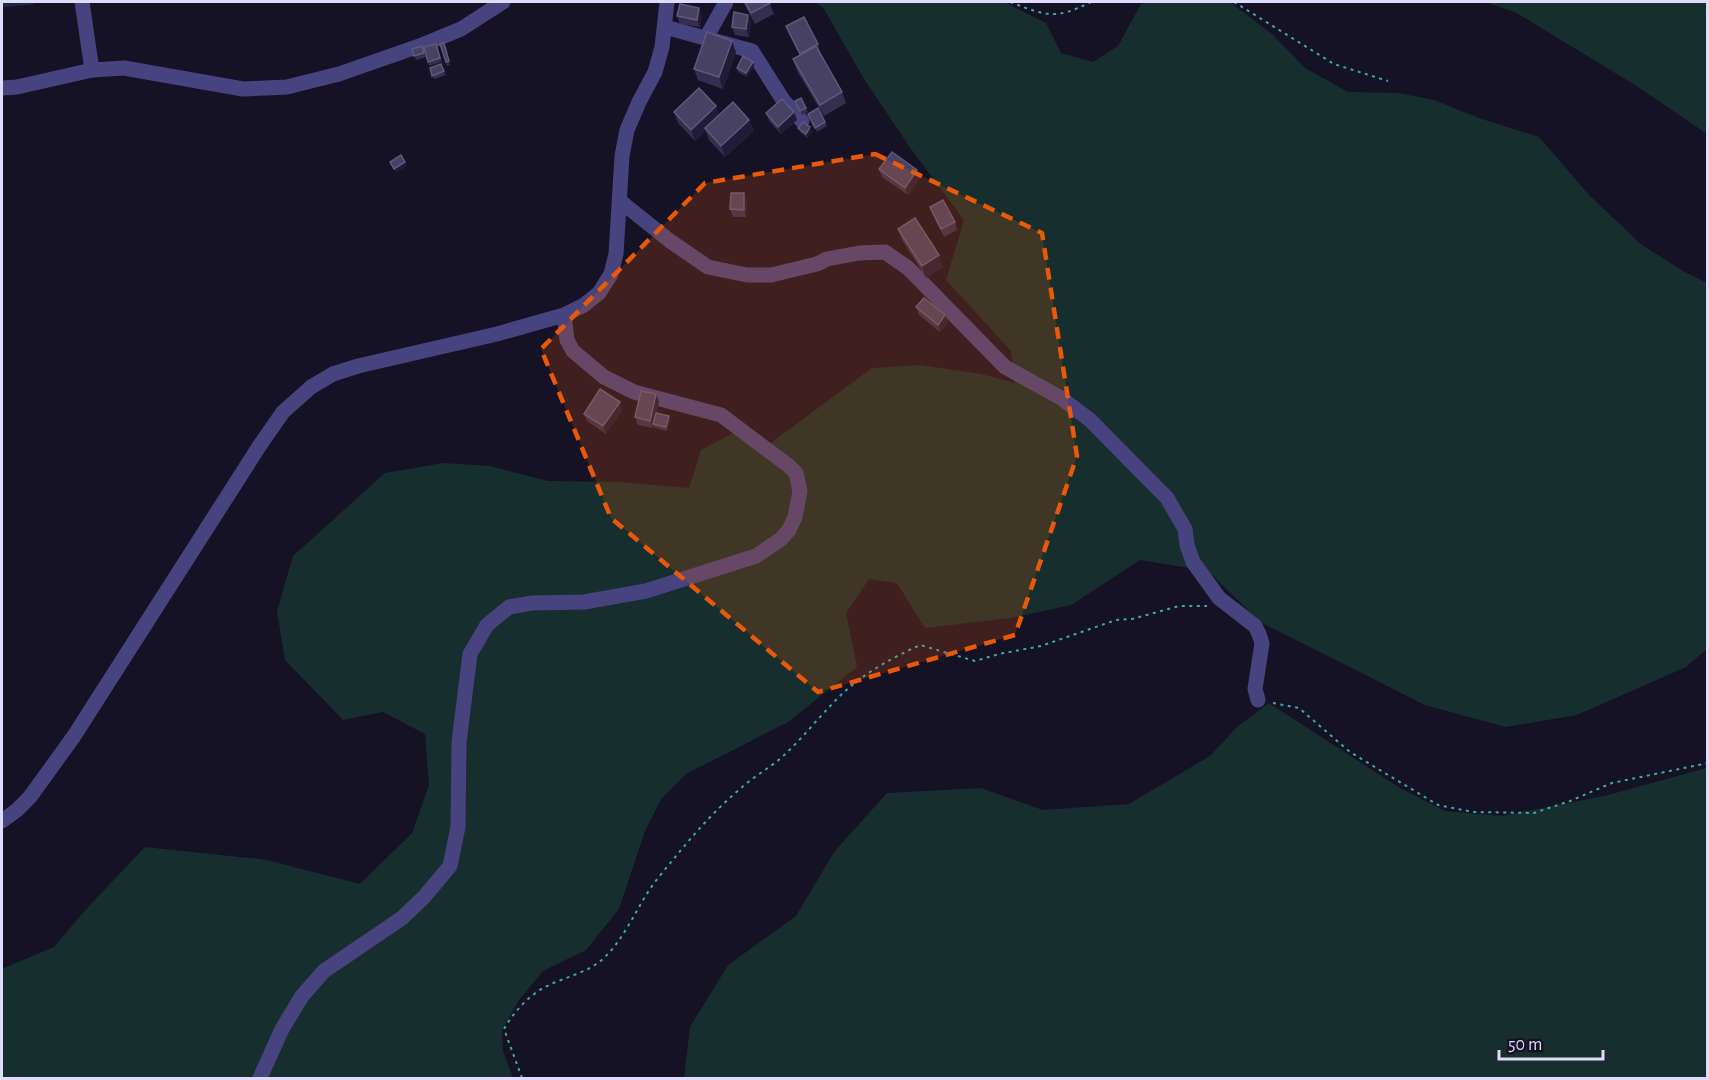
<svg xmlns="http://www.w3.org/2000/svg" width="1709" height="1080" font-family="'Alegreya Sans',sans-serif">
	<rect width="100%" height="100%" fill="#161225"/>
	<g fill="#162e2d">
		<path d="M815,2H1004L1046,23L1061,53L1093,62L1118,46L1141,4L1148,2H1230L1272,34L1305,68L1348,92L1398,93L1434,100L1479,118L1539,137L1590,196L1642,245L1683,271L1707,283V649L1686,667L1577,715L1506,727L1425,705L1260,622L1208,571L1140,560L1071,605L1011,618L925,628L897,583L869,579L846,613L857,667L788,722L686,774L661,799L645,831L619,909L586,950L543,971L519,1000L502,1030L503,1051L513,1078H2V969L54,947L89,906L145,847L267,860L360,884L412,833L429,785L425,734L383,712L343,720L285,660L277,611L293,556L385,473L443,463L490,466L548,481L617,482L689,488L701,450L735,432L768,445L872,368L919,365L981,374L1015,383L1011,351L946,280L964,220L911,149L864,79L824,9Z"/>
		<path d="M1485,2H1707V134L1635,85L1515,12Z"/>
		<path d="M1269,703L1400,788L1445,811L1502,816L1608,795L1707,768V1078H684L690,1027L728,965L796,916L834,852L887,793L981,788L1043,810L1129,804L1210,756L1237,727Z"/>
	</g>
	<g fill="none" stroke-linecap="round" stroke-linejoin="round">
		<path stroke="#172b49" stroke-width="4.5" d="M2,5L32,2"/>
		<g stroke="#3faaa4" stroke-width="2" stroke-dasharray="3 4.5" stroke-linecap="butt">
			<path d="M1010,2C1047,16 1055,20 1091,2"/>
			<path d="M1234,2L1334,64L1388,81"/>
			<path d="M1273,703L1299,708L1350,752L1438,805L1473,812L1534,813L1570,801L1612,783L1708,763"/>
			<path d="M522,1078L504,1029C513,1013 528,996 545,987C564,977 589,973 605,957C628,934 638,903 658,878C685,845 708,816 741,788C753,777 768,769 781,758C801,740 818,718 837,699C860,675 890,659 920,645L975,661L999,654L1041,646L1116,620L1132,619L1179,606H1207"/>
		</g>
		<g stroke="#46437e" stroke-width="15">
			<path d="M82,2L92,70"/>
			<path d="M665,27L752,51L783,100L802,121"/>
			<path d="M706,38L726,2"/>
			<path d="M2,88L17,87L92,70L124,68L243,89L287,87L339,74L422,45L461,29L503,2"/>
			<path d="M620,201L670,241L708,267L747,275H771L817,264L827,259L859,253L885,252L908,268L1005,367L1061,398L1090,420L1167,498L1185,529L1187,545L1193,562L1219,598L1255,626L1259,634L1262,643L1255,689L1258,700"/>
			<path d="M2,821L17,810L30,797L74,736L260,445L283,412L311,387L333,374L358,366L497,334L564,315L584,305L599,293L611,274L616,254L622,156L627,130L639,102L655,72L662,47L667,2"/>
			<path d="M260,1078L282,1029L302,996L324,971L402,918L424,897L450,866L458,827L459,742L470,654L487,625L509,607L532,603L584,602L646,591L756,556L781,539L789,530L795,517L800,491L796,473L789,466L721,415L634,392L604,377L573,351L567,340L564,315"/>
		</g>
	</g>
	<g fill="#352e51">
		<path d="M743,2H769L774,14L755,24Z"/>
		<path d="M748,15L751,22L749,37L735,35L732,27Z"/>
		<path d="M677,16H702L700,27L680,24Z"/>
		<path d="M786,26L818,44L820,52L819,53L842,92L846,103L824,116L797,71L793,59L800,55L789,34Z"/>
		<path d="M444,43L450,65L447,66L440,44Z"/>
		<path d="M436,44L442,62L429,66L424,47Z"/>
		<path d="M422,46L426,57L416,60L412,49Z"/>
		<path d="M736,52L723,89L698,80L694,69Z"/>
		<path d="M753,62L754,66L747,77L738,72L737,68Z"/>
		<path d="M430,68L444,71L446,75L434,79Z"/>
		<path d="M795,101L806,108L808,112L802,115Z"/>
		<path d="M716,106L719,115L749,120L754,131L725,157L709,140L706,131L695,141L678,123L674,112Z"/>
		<path d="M794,112L797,120L781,134L769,121L766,113Z"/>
		<path d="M808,114L825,122L827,126L817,132Z"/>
		<path d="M798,128L812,131L807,138L800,132Z"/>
		<path d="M879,169L917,170L920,178L908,195L882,177Z"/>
		<path d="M747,201L746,217H733L730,209Z"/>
		<path d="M930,207L955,222L957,230L944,237L933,215Z"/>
		<path d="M898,229L939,255L943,267L926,278L902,240Z"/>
		<path d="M916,307L945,315L948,323L940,332L919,315Z"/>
		<path d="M656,394L659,402L657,413L670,420L667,431L655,428L654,426L653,428L638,425L635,417Z"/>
		<path d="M622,410L606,434L587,421L584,414Z"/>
	</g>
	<g fill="#211b38">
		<path d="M699,8L702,16L700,27L697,20Z"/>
		<path d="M748,15L751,22L749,37L746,29Z"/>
		<path d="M732,41L736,52L723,89L719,77Z"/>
		<path d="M753,62L754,66L747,77L746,73Z"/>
		<path d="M716,106L720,117L705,128L706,131L695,141L691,130Z"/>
		<path d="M794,112L797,120L781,134L778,127Z"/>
		<path d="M749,120L754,131L725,157L721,146Z"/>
		<path d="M810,127L812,131L807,138L806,134Z"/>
		<path d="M405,162L407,166L396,173L394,169Z"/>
		<path d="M917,170L920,178L908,195L905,188Z"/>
		<path d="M744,193L747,201L746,217L744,210Z"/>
		<path d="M939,255L943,267L926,278L922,266Z"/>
		<path d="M945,315L948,323L940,332L938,325Z"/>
		<path d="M656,394L659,402L653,428L650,421Z"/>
		<path d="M620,402L622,410L606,434L603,426Z"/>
		<path d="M669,416L670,420L667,431L666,427Z"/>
	</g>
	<g fill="#474163" stroke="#5f597b" stroke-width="1.5">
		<path d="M745,2H769L770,3L751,13Z"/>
		<path d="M680,4L699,8L697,20L677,16Z"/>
		<path d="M734,12L748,15L746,29L732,27Z"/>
		<path d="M804,17L818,44L800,54L786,26Z"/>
		<path d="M707,32L732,41L719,77L694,69Z"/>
		<path d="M444,43L449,61L446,62L440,44Z"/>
		<path d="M436,44L440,58L428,62L424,47Z"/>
		<path d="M422,46L424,53L414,56L412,49Z"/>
		<path d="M816,46L842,92L820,105L793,59Z"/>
		<path d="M743,56L753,62L746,73L737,68Z"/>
		<path d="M441,64L444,71L432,76L430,68Z"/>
		<path d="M699,88L716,106L691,130L674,112Z"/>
		<path d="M801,98L806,108L800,111L795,101Z"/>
		<path d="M782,99L794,112L778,127L766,113Z"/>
		<path d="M733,102L749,120L721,146L705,128Z"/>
		<path d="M818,108L825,122L815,128L808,114Z"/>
		<path d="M803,122L810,127L806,134L798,128Z"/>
		<path d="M892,152L917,170L905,188L879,169Z"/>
		<path d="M401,155L405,162L394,169L390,162Z"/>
		<path d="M731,193H744V210L730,209Z"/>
		<path d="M943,200L955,222L941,229L930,207Z"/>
		<path d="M915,218L939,255L922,266L898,229Z"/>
		<path d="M924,298L945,315L938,325L916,307Z"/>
		<path d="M600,389L620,402L603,426L584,414Z"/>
		<path d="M641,391L656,394L650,421L635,417Z"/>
		<path d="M656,413L669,416L666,427L653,424Z"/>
	</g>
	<path fill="#e8590c" fill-opacity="0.2" stroke="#e8590c" stroke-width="4.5" stroke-dasharray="12 8" stroke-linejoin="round" d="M875,154L1042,233L1077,456L1015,635L818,692L611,518L541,349L705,183Z"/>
	<rect width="1709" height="1080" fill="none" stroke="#dfdbfa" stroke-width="6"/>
	<path d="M1499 1050v9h104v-9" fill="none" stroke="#dfdbfa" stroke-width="3"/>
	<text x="1508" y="1050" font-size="18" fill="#dfdbfa" stroke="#161225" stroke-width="4.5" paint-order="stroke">50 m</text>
</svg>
